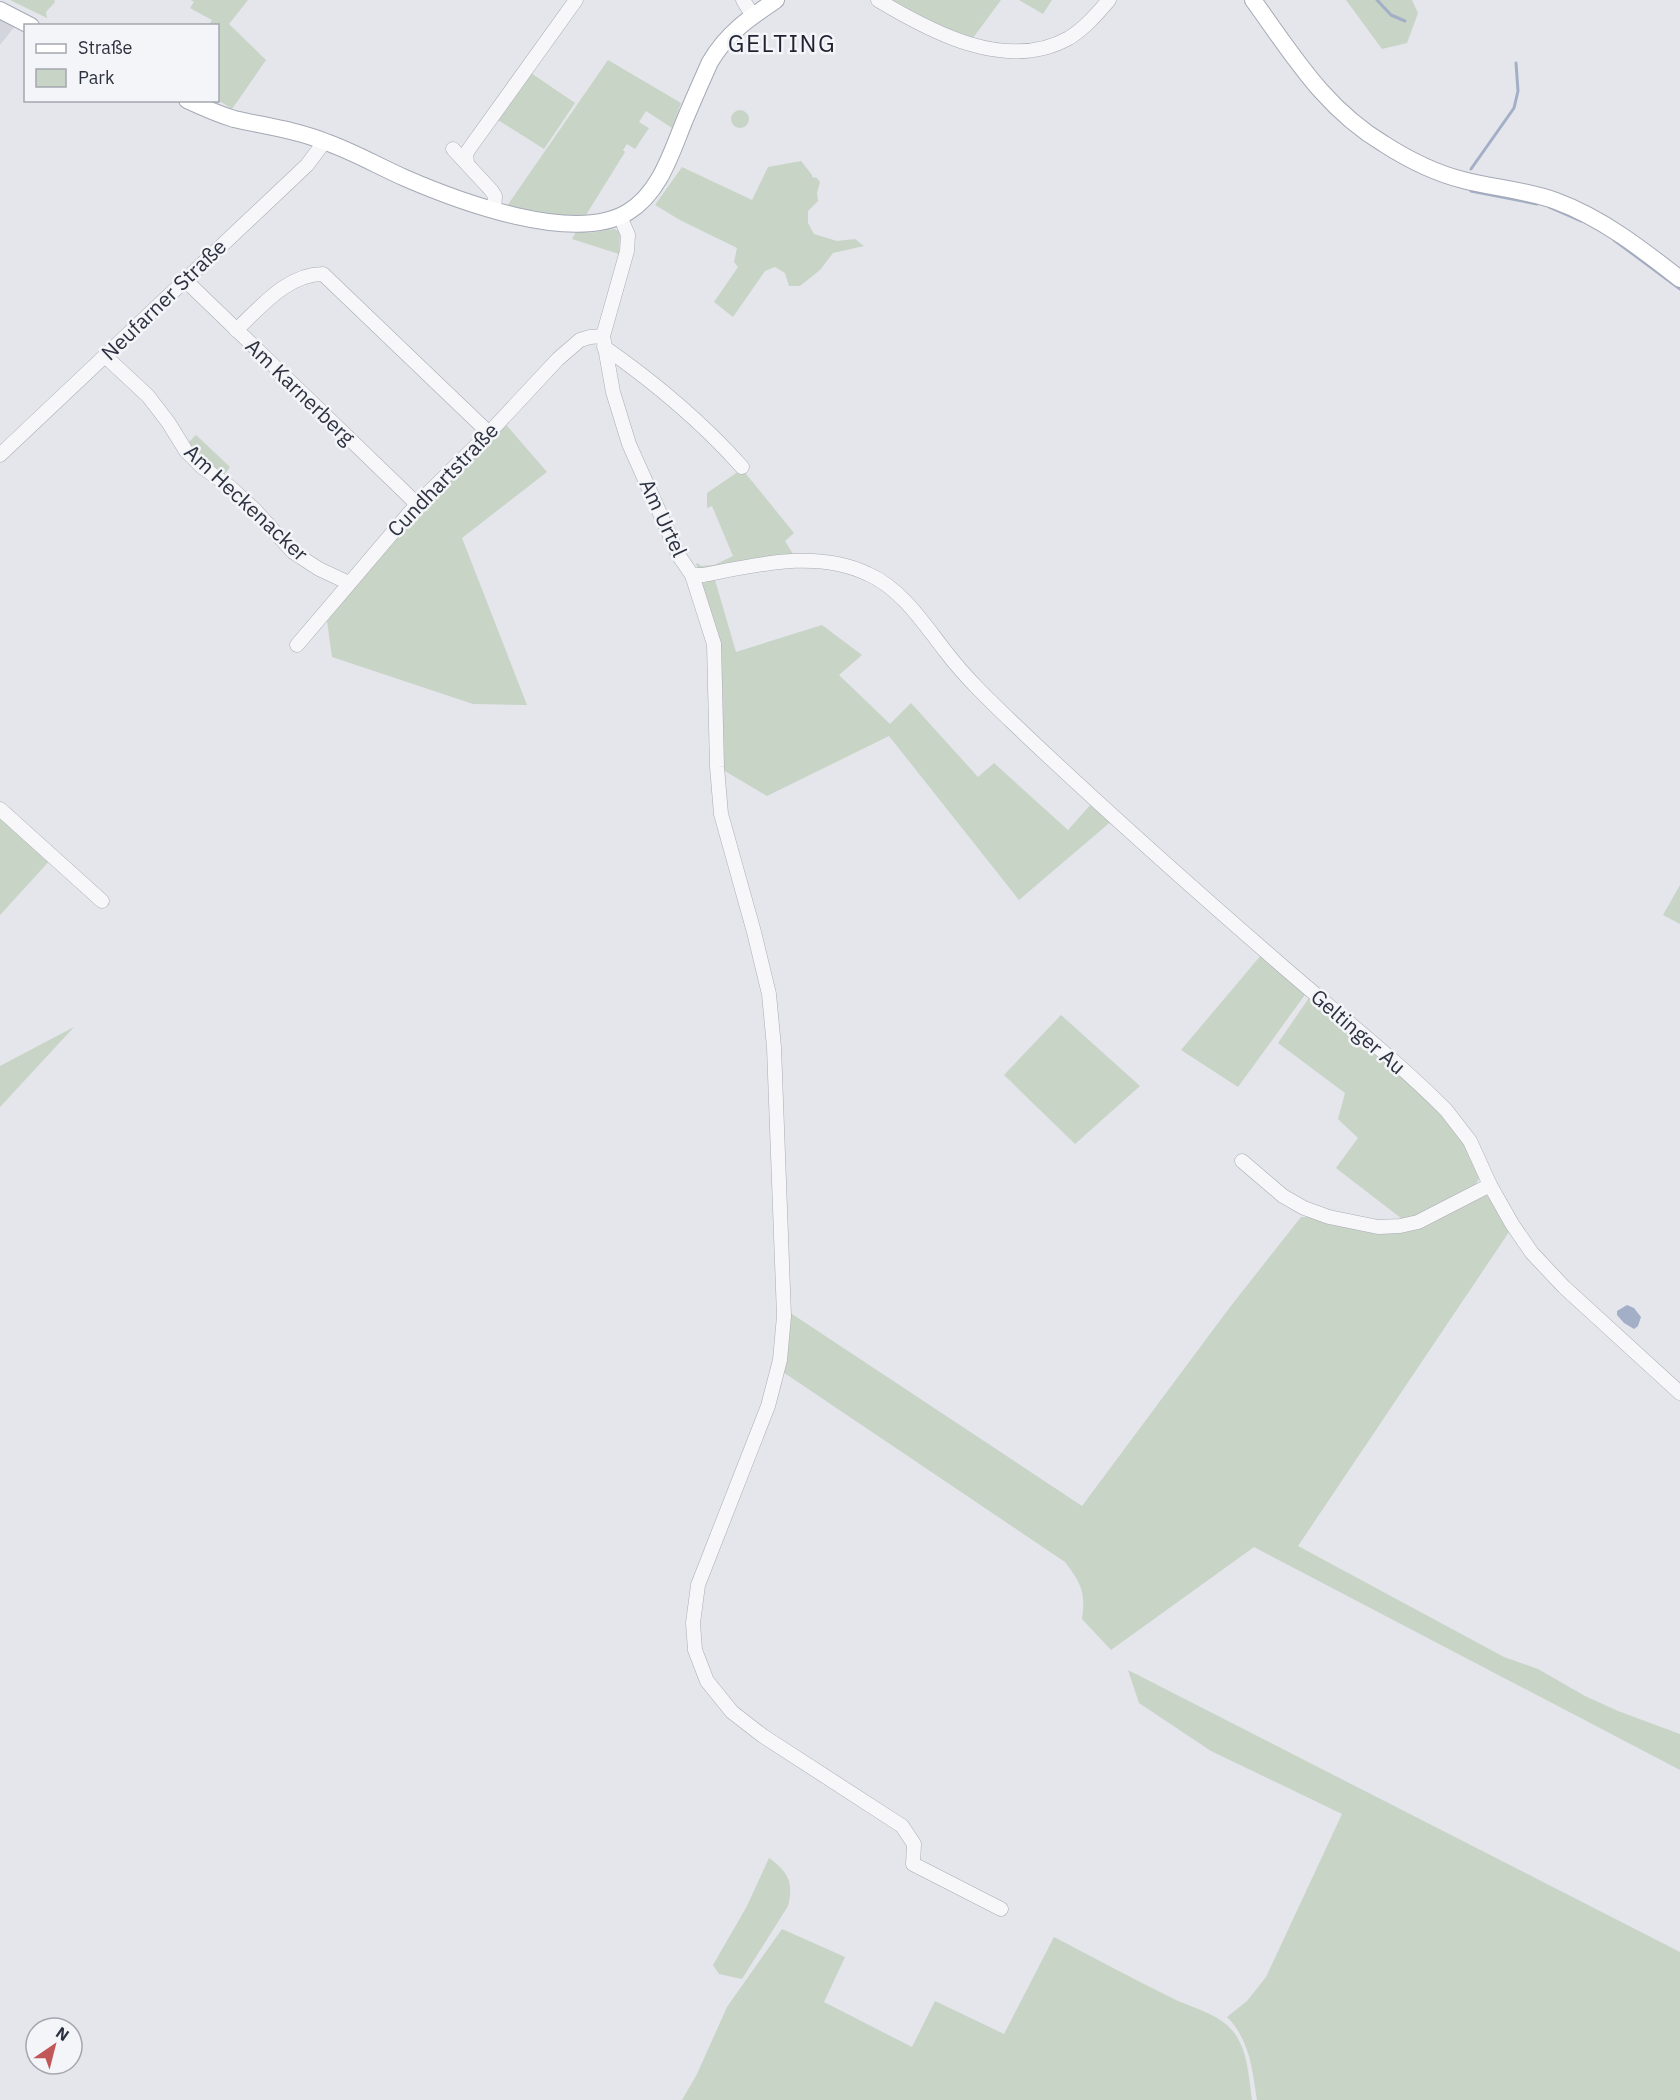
<svg xmlns="http://www.w3.org/2000/svg" width="1680" height="2100" font-family="'IBM Plex Sans',sans-serif">
	<rect width="100%" height="100%" fill="#e4e6eb"/>
	<path fill="#d2d5dc" d="M0,18L15,26L0,45Z"/>
	<g fill="#c8d4c6">
		<path d="M10,0H54L55,2L46,12L47,18Z"/>
		<path d="M191,0H248L229,24L266,60L232,109L218,100V26L209,25L212,20L190,8L194,2Z"/>
		<path d="M887,0H1001L970,42Z"/>
		<path d="M1019,0H1052L1043,14Z"/>
		<path d="M1346,0H1412L1418,13L1407,43L1382,49Z"/>
		<path d="M608,60L681,103L672,128L646,111L639,122L649,128L635,149L627,144L623,150L625,152L586,215H561L507,206Z"/>
		<path d="M531,73L575,103L544,149L498,120Z"/>
		<circle cx="740" cy="119" r="9"/>
		<path d="M801,161L812,175V177L817,178L820,182L817,193L818,201L808,211V223L814,234L837,241L855,239L864,246L833,253L820,270L800,286H789L785,273L775,267L765,271L733,317L714,302L738,267L734,262L737,248L680,220L655,205L682,167L752,200L768,167Z"/>
		<path d="M615,229L620,232L619,254L572,239L576,232L588,233Z"/>
		<path d="M501,419L547,472L462,538L527,705L473,704L332,657L327,621L351,585Z"/>
		<path d="M196,435L230,467L222,477L187,444Z"/>
		<path d="M742,469L794,533L785,541L793,554L792,557L711,570L698,568L696,564L697,563L701,566L714,565L733,556L712,506L707,508V493Z"/>
		<path d="M715,580L736,652L822,625L862,655L839,675L890,724L911,703L978,777L994,763L1068,830L1092,803L1114,819L1019,900L889,736L767,796L718,767L719,726L699,586L706,581Z"/>
		<path d="M0,812L52,858L0,915Z"/>
		<path d="M1680,885V924L1663,915Z"/>
		<path d="M1262,954L1307,992L1238,1087L1181,1050Z"/>
		<path d="M1311,995L1453,1121L1480,1177L1473,1188L1406,1222L1336,1168L1358,1138L1338,1119L1345,1093L1278,1043Z"/>
		<path d="M1061,1015L1140,1086L1075,1144L1004,1075Z"/>
		<path d="M74,1027L0,1107V1066Z"/>
		<path d="M1482,1194L1492,1198L1511,1229L1298,1546L1504,1657L1538,1669L1585,1696L1618,1711L1680,1734V1770L1254,1547L1111,1650L1082,1619C1086,1592 1081,1583 1065,1562L780,1370L786,1310L1082,1506L1230,1307L1301,1217H1315L1374,1230Z"/>
		<path d="M1128,1670L1680,1952V2100H1257C1252,2069 1250,2040 1227,2017L1247,2001L1266,1977L1342,1814L1211,1751L1139,1703Z"/>
		<path d="M769,1858C788,1872 794,1882 788,1906L742,1979L719,1974L713,1965L747,1906Z"/>
		<path d="M782,1929L845,1957L824,2002L912,2047L935,2001L1004,2034L1054,1937C1095,1958 1135,1980 1176,2000C1196,2009 1222,2015 1235,2034C1248,2052 1249,2079 1252,2100H682L697,2074L727,2007Z"/>
	</g>
	<path fill="#a3afc7" d="M1627,1305L1634,1308L1641,1317L1638,1326L1634,1329L1624,1323L1617,1315V1311Z"/>
	<g fill="none" stroke-linecap="round" stroke-linejoin="round">
		<g stroke="#a3afc7" stroke-width="3">
			<path d="M1377,0L1391,15L1405,21"/>
			<path d="M1471,169L1514,108L1518,91L1516,63"/>
			<path d="M1471,191L1537,204"/>
			<path d="M1549,207L1581,221"/>
			<path d="M1614,240L1680,289"/>
		</g>
		<defs>
			<g id="minor">
				<path d="M743,0L753,16"/>
				<path d="M878,0C931,32 1007,73 1069,38C1085,28 1097,14 1109,0"/>
				<path d="M453,149L491,190L495,196L494,210"/>
				<path d="M467,163L466,154L469,149L576,0"/>
				<path d="M620,216L628,235L627,251L603,336L613,392L629,444L679,556L692,575H703C756,565 817,549 868,574C902,589 924,624 946,652C965,677 989,700 1012,722C1099,805 1189,885 1280,964C1335,1012 1394,1058 1446,1110L1470,1141L1490,1185L1512,1224L1532,1253L1564,1287L1680,1393"/>
				<path d="M184,279L417,504"/>
				<path d="M236,330C260,308 287,274 323,274L489,433"/>
				<path d="M604,347C654,382 701,421 742,467"/>
				<path d="M105,356L148,396L168,422L186,451L202,467L230,487L255,510L293,552L319,569L349,583"/>
				<path d="M0,455L307,165L325,141"/>
				<path d="M692,575L714,644L717,767L721,814L754,932L769,994L774,1047L784,1316L780,1360L768,1406L698,1585L693,1623L695,1650L707,1681L732,1712L763,1736L902,1826L914,1844L913,1864L1001,1909"/>
				<path d="M297,645L417,504L489,433L558,359L580,340L590,337L603,336"/>
				<path d="M0,809L102,901"/>
				<path d="M1242,1161L1283,1196L1304,1208L1329,1217L1378,1227L1400,1226L1418,1222L1490,1185"/>
			</g>
			<g id="major">
				<path d="M1253,0C1293,55 1324,108 1384,144C1409,160 1435,173 1463,180C1494,188 1526,190 1556,201C1602,218 1642,249 1680,279"/>
				<path d="M0,10L31,26"/>
				<path d="M187,100C202,107 218,114 234,119C265,126 296,130 326,142C354,152 378,166 405,178C458,201 574,245 628,212C661,192 672,150 686,117C694,98 702,80 710,62C727,33 748,19 776,0"/>
			</g>
		</defs>
		<use href="#minor" stroke="#a9acb5" stroke-width="15"/>
		<use href="#major" stroke="#a4a9b5" stroke-width="18"/>
		<use href="#minor" stroke="#f7f7f9" stroke-width="14"/>
		<use href="#major" stroke="#fff" stroke-width="16"/>
	</g>
	<g text-anchor="middle" stroke-width="5" stroke-linejoin="round" paint-order="stroke">
		<g font-size="21" fill="#2d3241" stroke="#f4f5f8">
			<text transform="translate(164 300) rotate(-44)" y="7">Neufarner Straße</text>
			<text transform="translate(300 392) rotate(44)" y="7">Am Karnerberg</text>
			<text transform="translate(443 480) rotate(-46)" y="7">Cundhartstraße</text>
			<text transform="translate(246 503) rotate(43)" y="7">Am Heckenacker</text>
			<text transform="translate(663 518) rotate(65)" y="7">Am Urtel</text>
			<text transform="translate(1358 1032) rotate(41)" y="7">Geltinger Au</text>
		</g>
		<g font-size="24" letter-spacing="1.5" fill="#1f2332" stroke="#f4f5f8">
			<text x="782" y="52">GELTING</text>
		</g>
	</g>
	<rect x="24" y="24" width="195" height="78" fill="#f4f5f8" stroke="#a4a7af" stroke-width="1.5"/>
	<rect x="36" y="44" width="30" height="9" fill="#ffffff" stroke="#a4a7af" stroke-width="1.5"/>
	<text x="78" y="54" font-size="18" fill="#2d3241">Straße</text>
	<rect x="36" y="69" width="30" height="18" fill="#c8d4c6" stroke="#a4a7af" stroke-width="1.5"/>
	<text x="78" y="84" font-size="18" fill="#2d3241">Park</text>
	<g transform="translate(54 2046) rotate(35)"><circle r="28" fill="#f4f5f8" stroke="#a4a7af" stroke-width="1.5"/>
	<path d="M0-4.5L10 22L0 15L-10 22Z" fill="#c25758"/>
	<text y="-9" font-size="16" font-weight="bold" text-anchor="middle" fill="#2d3241">N</text>
	</g>
</svg>
